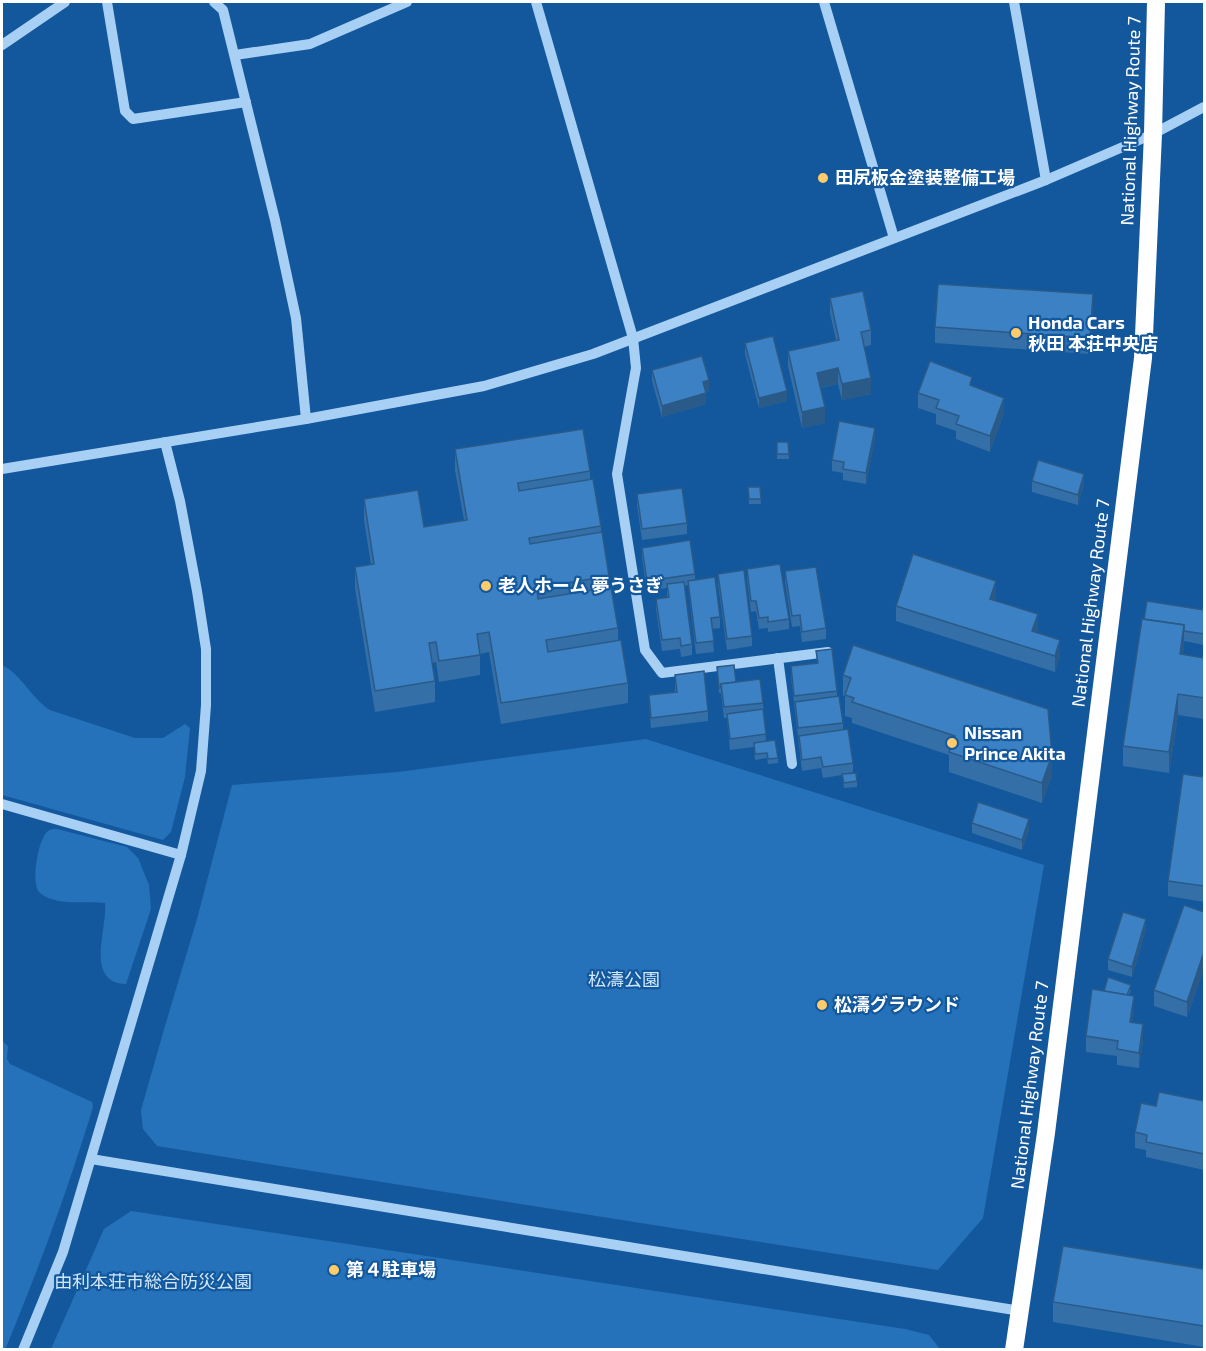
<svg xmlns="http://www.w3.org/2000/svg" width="1206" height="1351" font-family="'Exo 2','Noto Sans JP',sans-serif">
	<rect width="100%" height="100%" fill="#13589c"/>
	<g fill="#2672ba">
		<path d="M2,665C22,675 31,698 50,710L135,738H163L185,724L190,728L185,777L171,832L163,840L2,795Z"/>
		<path d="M646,739L1044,865L983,1218L938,1270L312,1171L157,1146L143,1129L141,1110L165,1026L197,919L232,785L398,772Z"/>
		<path d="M57,829L127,847L138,858L149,885L151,909L126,984C84,983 108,927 105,903C86,900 57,907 40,893C30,884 38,839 48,831C51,829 54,829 57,829Z"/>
		<path d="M2,1041L8,1046L7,1059L10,1064L92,1102L93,1107C68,1190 38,1270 5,1350L2,1349Z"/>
		<path d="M131,1211L905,1329L929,1335L940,1349H51L104,1229Z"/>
	</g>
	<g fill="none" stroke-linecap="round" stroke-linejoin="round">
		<g stroke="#a8cff4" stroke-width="10">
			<path d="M107,2L125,111L133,119L246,102"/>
			<path d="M214,2L223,10L275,220L296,318L306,419"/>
			<path d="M536,2L633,338L636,368L617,474L645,650L662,673L828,652"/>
			<path d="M824,2L894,238"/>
			<path d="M1014,2L1046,180"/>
			<path d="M2,45L65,2"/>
			<path d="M235,55L310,44L407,2"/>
			<path d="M2,469L306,419L484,386L593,354L1046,180L1153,134L1204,107"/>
			<path d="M778,658L792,764"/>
			<path d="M2,804L181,855"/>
			<path d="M91,1159L1020,1311"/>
			<path d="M23,1350L63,1252L181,855L201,771L206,705V649L197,591L180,501L165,442"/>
		</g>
		<path stroke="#fff" stroke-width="18" d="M1014,1350L1046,1133L1143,358L1153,134L1156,2"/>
	</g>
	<g fill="#346fa8">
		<path d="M830,298L871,330V345L864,347L871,394L842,400L838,384L820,388L825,423L802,428L788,366V351L836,340L830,313Z"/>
		<path d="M1093,310L1090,354L935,343V327Z"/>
		<path d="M745,343L787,401L759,408L745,354Z"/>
		<path d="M652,370L709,391L705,392L706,404L662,417L652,381Z"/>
		<path d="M972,386L1004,413L990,452L956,439V431L936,424V414L918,408V393Z"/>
		<path d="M875,438L866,484L843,480V473L832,471V460Z"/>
		<path d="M777,442H788L789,459H777Z"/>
		<path d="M455,449L590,471V479L601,526V532L609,576V588L618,628V641L628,683V703L501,724L489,652L480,654V675L439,682L436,662L432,663L435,681V702L375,712L355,588V567L371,565L364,520V499L424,527L464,520L455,470Z"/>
		<path d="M1032,481L1084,484L1078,505L1032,492Z"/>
		<path d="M748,487H760L761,504H749Z"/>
		<path d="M637,494L687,523V534L642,540L637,505Z"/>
		<path d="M642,548L695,574V580L720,617V628L712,629L714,652L696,654L688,585L684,586L692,644V655L681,657L680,649L662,651L656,609V599L667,597V588L647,591L642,558Z"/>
		<path d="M747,569L789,619V629L768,632V628L759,629L756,611L751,612L747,579Z"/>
		<path d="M785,571L826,628V639L802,642L800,626L792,627L785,582Z"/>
		<path d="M718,574L752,636V646L727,650L718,584Z"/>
		<path d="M996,596L995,600L1038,629L1037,633L1060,656L1055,672L896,621V606Z"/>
		<path d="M1204,610V645L1184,641L1183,654L1204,658V719L1178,715L1169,773L1123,766V746L1144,619Z"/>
		<path d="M853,645L1052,775L1042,803L949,772V755L852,723V718L845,716V696H843V675Z"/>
		<path d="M816,651L837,691V697L843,723V730L853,763V773L857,781V787L844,788L842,775L823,778L821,768L802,771L791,677V666L817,663Z"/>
		<path d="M717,667L763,703L766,741L778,758V763L768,764L767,758L755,760L754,747L730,750L727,718H724L721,693H719Z"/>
		<path d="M675,675L708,711V721L651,728L649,706V695L675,692Z"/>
		<path d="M1204,777V902L1168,896V881Z"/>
		<path d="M972,823L1029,830L1022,850L972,833Z"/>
		<path d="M1204,912V968L1187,1017L1154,1006V990Z"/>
		<path d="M1146,929L1132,977L1108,970V959Z"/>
		<path d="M1131,990L1129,995L1134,1011L1132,1022L1143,1040L1139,1068L1117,1065V1056L1086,1052V1036L1104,991Z"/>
		<path d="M1204,1101V1170L1146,1157V1150L1135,1148V1132L1156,1106Z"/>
		<path d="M1204,1269V1347L1053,1322V1302Z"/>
	</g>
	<g fill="#2a5a88">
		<path d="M1093,294V310L1090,354V338Z"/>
		<path d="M838,368V384L817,388V373Z"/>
		<path d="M871,378V394L842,400V384Z"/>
		<path d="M709,380V391L703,393V382Z"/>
		<path d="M787,391V401L759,408V398Z"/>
		<path d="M706,393V404L662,417V406Z"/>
		<path d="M1004,398V413L990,452V436Z"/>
		<path d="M825,407V423L802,428V412Z"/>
		<path d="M875,428V438L866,484V473Z"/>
		<path d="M1084,474V484L1078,505V495Z"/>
		<path d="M996,581V596L990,614V599Z"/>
		<path d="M1038,614V629L1032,647V631Z"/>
		<path d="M1184,625V646L1180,675V654Z"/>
		<path d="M1060,640V656L1055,672V656Z"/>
		<path d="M1178,694V715L1169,773V752Z"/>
		<path d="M1052,755V775L1042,803V783Z"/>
		<path d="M1029,819V830L1022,850V840Z"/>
		<path d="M1146,919V929L1132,977V967Z"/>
		<path d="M1204,952V968L1187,1017V1002Z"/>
		<path d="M1134,996V1011L1130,1038V1022Z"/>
		<path d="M1143,1024V1040L1139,1068V1053Z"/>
	</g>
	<g fill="#3c81c3" stroke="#2a5a88" stroke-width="1.5">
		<path d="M938,284L1093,294L1090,338L935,327Z"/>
		<path d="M863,291L871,330L861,332L871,378L842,384L838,368L817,373L825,407L802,412L788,351L839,340L830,298Z"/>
		<path d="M773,336L787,391L759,398L745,343Z"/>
		<path d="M702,356L709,380L703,382L706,393L662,406L652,370Z"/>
		<path d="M930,361L972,377L970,385L1004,398L990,436L956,424L959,416L936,408L939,400L918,393Z"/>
		<path d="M839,421L875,428L866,473L843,469L844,462L832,460Z"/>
		<path d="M583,429L590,471L518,483L519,491L593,479L601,526L529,538L530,544L602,532L609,576L537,588L538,599L611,587L618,628L546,640L548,652L621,640L628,683L501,703L489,632L477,634L480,655L439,661L436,642L429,643L435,681L375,691L355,567L374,564L364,499L418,490L424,527L467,520L455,449Z"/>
		<path d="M777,442H788L789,454H777Z"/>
		<path d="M1038,460L1084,474L1078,495L1032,481Z"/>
		<path d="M748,487H760L761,499H749Z"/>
		<path d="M682,488L687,523L642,529L637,494Z"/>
		<path d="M690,540L695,574L647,581L642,548Z"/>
		<path d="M913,554L996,581L990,599L1038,614L1032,631L1060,640L1055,656L896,606Z"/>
		<path d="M780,564L789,619L768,622V617L759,618L756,601H751L747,569Z"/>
		<path d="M816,567L826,628L802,632L800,615L792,616L785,571Z"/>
		<path d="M744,570L752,636L727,639L718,574Z"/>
		<path d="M715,577L720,617L711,618L714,641L696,643L688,581Z"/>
		<path d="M684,582L692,644L681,646L680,638L662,640L656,599L669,597L667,584Z"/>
		<path d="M1147,601L1204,610V634L1184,631V625L1144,619Z"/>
		<path d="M1142,619L1184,625L1180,654L1204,658V698L1178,694L1169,752L1123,746Z"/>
		<path d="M853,645L1048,709L1052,755L1042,783L949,752L955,736L852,702L854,698L845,695L851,678L843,675Z"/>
		<path d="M832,649L837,691L794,696L791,666L818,663L816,651Z"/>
		<path d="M734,665L736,682L721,684V687L719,688L717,667Z"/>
		<path d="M704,671L708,711L651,718L649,695L677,692L675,675Z"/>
		<path d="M760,679L763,703L724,707L721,684Z"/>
		<path d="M839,696L843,723L798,728L795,702Z"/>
		<path d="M763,709L766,734L730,739L727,714Z"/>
		<path d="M848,729L853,763L823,767L821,757L802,760L799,736Z"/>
		<path d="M775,740L778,758L768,759L767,753L755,754L754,743Z"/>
		<path d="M856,773L857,781L844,783L842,774Z"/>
		<path d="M1183,774L1204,777V886L1168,881Z"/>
		<path d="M978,802L1029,819L1022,840L972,823Z"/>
		<path d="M1184,905L1204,912V952L1187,1002L1154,990Z"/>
		<path d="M1123,912L1146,919L1132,967L1108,959Z"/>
		<path d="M1108,977L1131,985L1127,995L1104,991Z"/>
		<path d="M1092,989L1134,996L1130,1022L1143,1024L1139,1053L1117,1049L1118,1041L1086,1036Z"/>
		<path d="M1159,1092L1204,1101V1154L1146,1142L1147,1135L1135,1132L1141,1103L1156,1106Z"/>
		<path d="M1063,1246L1204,1269V1326L1053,1302Z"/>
	</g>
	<g fill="#ffcb6b" stroke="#13589c" stroke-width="2">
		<circle cx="823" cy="178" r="6"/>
		<circle cx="1016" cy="333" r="6"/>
		<circle cx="486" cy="586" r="6"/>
		<circle cx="952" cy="743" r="6"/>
		<circle cx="822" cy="1005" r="6"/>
		<circle cx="334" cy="1270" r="6"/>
	</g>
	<g text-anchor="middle" stroke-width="4.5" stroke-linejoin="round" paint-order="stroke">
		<g font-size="18" fill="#fff" stroke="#13589c">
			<text transform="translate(1131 121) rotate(-88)" y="6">National Highway Route 7</text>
			<text transform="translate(1091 603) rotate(-83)" y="6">National Highway Route 7</text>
			<text transform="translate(1030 1085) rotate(-83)" y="6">National Highway Route 7</text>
		</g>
		<g font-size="18" font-weight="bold" fill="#fff" stroke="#13589c" text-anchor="start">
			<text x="835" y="184">田尻板金塗装整備工場</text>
			<text x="1028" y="329">Honda Cars<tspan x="1028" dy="21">秋田 本荘中央店</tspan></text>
			<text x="498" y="592">老人ホーム 夢うさぎ</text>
			<text x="964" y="739">Nissan<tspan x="964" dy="21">Prince Akita</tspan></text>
			<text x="834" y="1011">松濤グラウンド</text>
			<text x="346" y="1276">第４駐車場</text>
		</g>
		<g font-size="18" fill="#d1e8fd" stroke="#13589c">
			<text x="624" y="986">松濤公園</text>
			<text x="153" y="1288">由利本荘市総合防災公園</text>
		</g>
	</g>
	<rect width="1206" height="1351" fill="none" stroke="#ffffff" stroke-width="6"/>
</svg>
